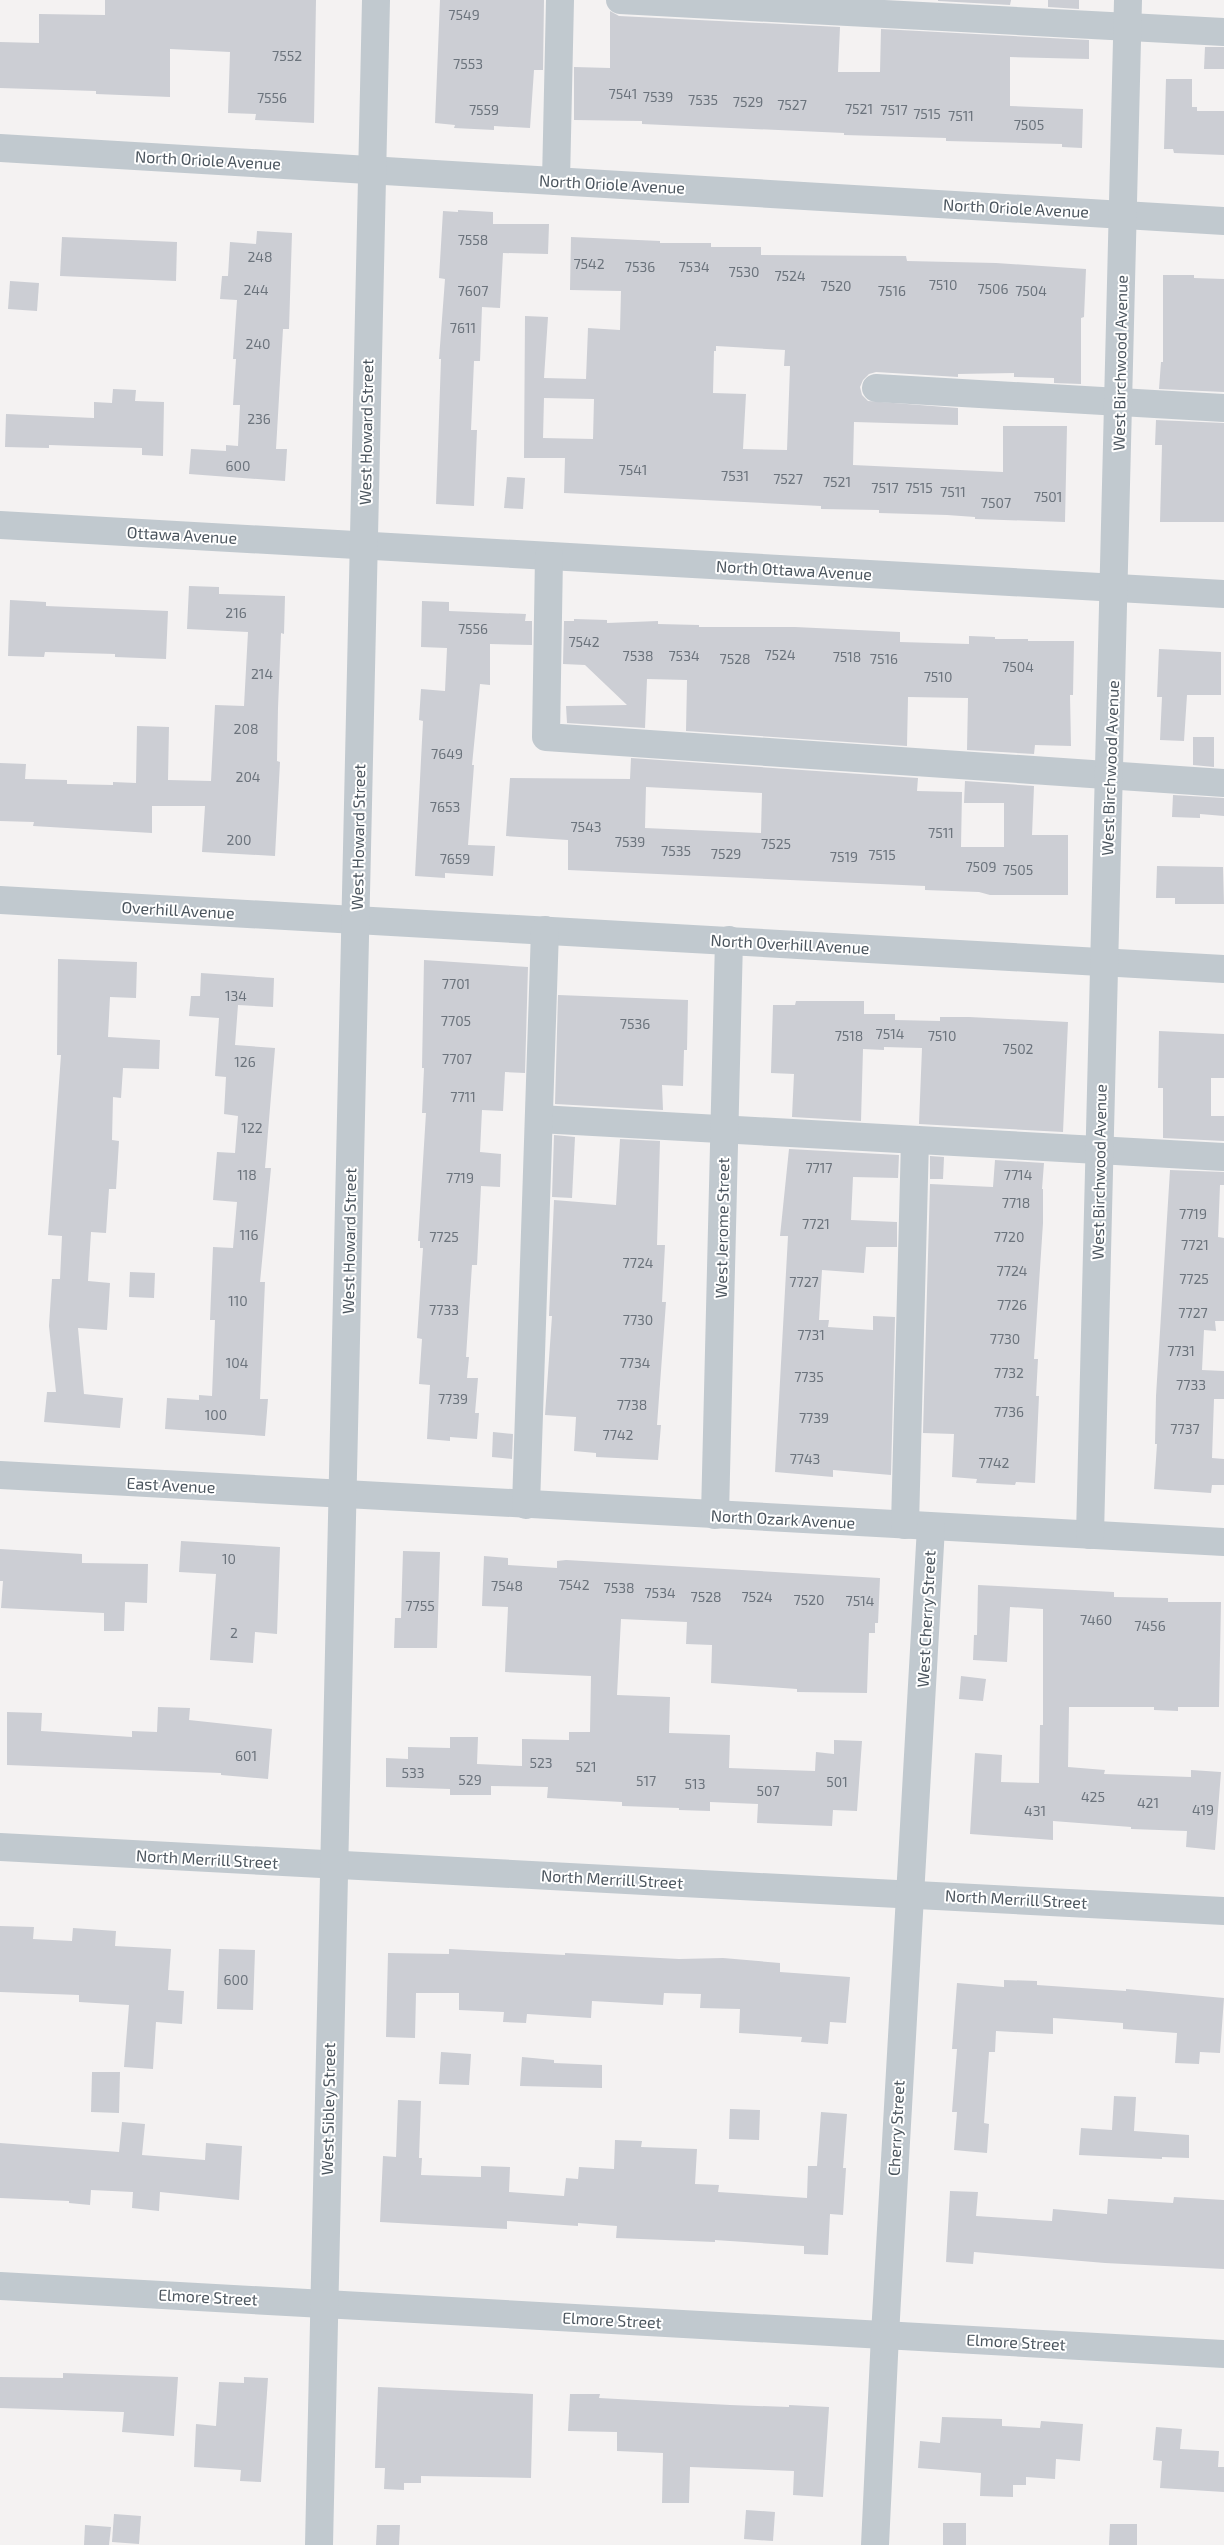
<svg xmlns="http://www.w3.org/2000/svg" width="1224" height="2545" font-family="'Exo 2',sans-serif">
	<rect width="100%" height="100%" fill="#f4f2f2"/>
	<g fill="#ccced4" fill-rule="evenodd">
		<path d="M105,0H316L314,123L255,120L256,114L228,113L230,52L170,49V97L96,94V91L0,88V42L39,43V14L105,15Z"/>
		<path d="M440,0H544L543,70H534L530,128L494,126V130L454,128L455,125L435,123Z"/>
		<path d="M938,0H1011L1010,5L938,1Z"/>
		<path d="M1048,0H1079V9L1048,7Z"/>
		<path d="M610,11L619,16L840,27L838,72H880L881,29L1089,40V59L1010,57V106L1083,109L1082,148L1062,147V144L946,141V138L844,135V133L642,124V121L574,120V67L610,68Z"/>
		<path d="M1205,47H1224V69H1204Z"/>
		<path d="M1166,79H1192V107H1197V111H1224V155L1174,153L1173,149H1164Z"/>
		<path d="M458,210L493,212V224H549L548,254L503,253L500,308L482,307L480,361H474L471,430H477L474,506L436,504L441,359H439L445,279L439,278L443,211L458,212Z"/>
		<path d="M257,231L292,233L289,329H283L276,449H287L285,481L189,474L191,449L226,451V445L238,446L240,405H233L236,359H233L237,300L220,299L222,276H228L230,242L256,244Z"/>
		<path d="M62,237L177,242L176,281L60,276Z"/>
		<path d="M571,237L660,241V243H711V247H761V255L906,256L907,261L996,263L1086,269L1084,317L1081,318V384L1054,383V378L1014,377V373L958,374V377L876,372L869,374L863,380L860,387L862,395L868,401L958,408V425L854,422L853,465L1003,472V426H1067L1065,522L975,519V517L947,515L879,513V510L821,509V506L564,493L565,458H524L525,316L548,317L544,378L586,379L588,328L620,330L621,291L570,290ZM716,346L785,350L784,366H790L787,450L743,449L746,394L713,393L714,351H716ZM544,398L594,399L593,439L543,438Z"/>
		<path d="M1163,275H1194V278L1224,279V392L1159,389L1161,362H1163Z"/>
		<path d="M10,281L39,283L37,311L8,309Z"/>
		<path d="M113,389L136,390L135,401L164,402L163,456L142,455V448L49,445V448L5,447L6,414L94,418V402L112,403Z"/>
		<path d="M1156,420L1224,423V522H1160L1162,445H1155Z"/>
		<path d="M507,477L525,478L523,509L504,508Z"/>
		<path d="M189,586L219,587V594L285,596L284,634L281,633L278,708L277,761L280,762L275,856L202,852L205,806H152V833L33,826L34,822L0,821V763L26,764L25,779L67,780V784L113,785V782L136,783L137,726L169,727L168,780L211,781L215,705L244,706L248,632L187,629Z"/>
		<path d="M10,600L46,602V606L168,611L166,659L115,657V654L45,652L44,657L8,656Z"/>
		<path d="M422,601L449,602V611L526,614L525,621H532V645L490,644V685L480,684L472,765H474L468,845L495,846L493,876L445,873V878L415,876L423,721L419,720L421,689L445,691L447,648L421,647Z"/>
		<path d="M574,619L607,620V623L658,621V624L699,625V627H795L900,632V642L969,644V636L995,637V639H1028V641H1074L1073,695H1070L1071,746L1035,745L1034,754L967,750L968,698L908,697L907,746L686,731L687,680L647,679L645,728L567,723L566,706L627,705L585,665L563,664L564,621H574Z"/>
		<path d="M1159,649L1221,652V695H1187L1184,741L1160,740L1162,697H1157Z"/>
		<path d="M1193,737H1214V767L1193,765Z"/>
		<path d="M631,758L918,778L917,791L962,792L961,847H1004V803H964L965,781L1034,786L1032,835H1068V895H990L979,892L925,890V886L568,870V840L506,836L510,778L630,779ZM646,787L762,793L761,833L645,828Z"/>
		<path d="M1173,795L1224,798V816L1200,814V818L1172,817Z"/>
		<path d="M1157,866L1223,867L1224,904H1175V898H1156Z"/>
		<path d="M58,959L137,962L136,998L110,997L108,1037L160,1040L159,1069L123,1068L121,1098L113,1097L112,1140L119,1141L116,1189H109L106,1233L91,1232L88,1281L110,1283L107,1330L78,1328L84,1394L123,1398L120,1428L44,1422L47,1392H56L49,1326L52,1279H60L62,1236L48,1235L61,1055H57Z"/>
		<path d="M424,960L528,967L525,1073L505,1072L503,1111L482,1110L480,1152L501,1154L500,1187L481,1186L477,1265H472L466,1357H469L467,1378H478L475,1413H479L477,1439L450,1437V1441L427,1439L430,1385L419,1384L422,1339L417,1338L423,1248H420V1241H418L426,1113H422L424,1068H422Z"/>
		<path d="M201,973L274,978L273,1007L238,1005L235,1045L275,1048L265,1168H271L260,1282H265L260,1399H268L265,1436L165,1429L167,1398L199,1400V1395L212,1396L215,1320H210L213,1247L233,1248L237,1202L213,1200L217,1152L235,1153L238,1116L224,1114L226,1077L215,1076L219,1018L189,1016L191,996H200Z"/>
		<path d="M558,995L688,1000L687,1050H684L683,1086L662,1085L663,1110L555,1104Z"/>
		<path d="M796,1001H864V1014H895V1020L940,1021V1017H969L1068,1022L1063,1132L919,1124L922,1048L884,1047V1050L863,1049L861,1121L792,1117L794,1074L771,1073L773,1005H795Z"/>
		<path d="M1159,1031L1224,1034V1078H1211V1116H1224V1141L1163,1138V1088H1158Z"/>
		<path d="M554,1135L575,1137L572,1198L552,1197Z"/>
		<path d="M620,1139L660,1141L657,1245H665L662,1302H666L657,1425H661L658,1460L596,1457V1453L574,1451L576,1417L545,1415L552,1316H549L554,1200L616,1205Z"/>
		<path d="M789,1149L899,1155L898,1178L853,1177L851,1220L897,1222V1247H866L864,1273L822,1270L819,1320H829L828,1327L873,1330V1316L895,1317L891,1475L833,1470V1477L775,1472L788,1236H780Z"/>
		<path d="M930,1156L944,1157L943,1179H930Z"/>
		<path d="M995,1160L1044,1163L1042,1189H1043V1223L1034,1359H1038L1036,1396H1039L1035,1483L1016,1482L1015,1485L976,1483L977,1479L952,1477L954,1434L923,1433L930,1184L993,1187Z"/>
		<path d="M1170,1170L1224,1172V1185H1220L1218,1237L1224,1238V1321H1215L1216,1331L1204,1330L1202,1370L1224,1371V1399H1214L1212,1458L1224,1459V1485H1212L1211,1493L1154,1489L1157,1444H1155L1156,1396Z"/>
		<path d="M130,1272L155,1273L154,1298L129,1297Z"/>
		<path d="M493,1432L513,1434L512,1459L492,1457Z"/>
		<path d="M181,1541L280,1547L277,1634L255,1632L253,1663L210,1660L216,1574L179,1572Z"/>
		<path d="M0,1549L82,1554V1563L148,1564L147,1603L125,1602L124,1631H104V1613L1,1608L3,1581H0Z"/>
		<path d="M403,1551L440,1552L437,1648H394L395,1618H401Z"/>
		<path d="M484,1556L508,1558V1565L557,1568V1561L566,1560L880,1578L878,1623H875V1633H869L867,1693L797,1692V1689L711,1683L712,1645L686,1644L687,1622L621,1619L617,1695L670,1697L669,1733L730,1735L729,1768L815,1771L816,1752L834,1754V1740L862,1741L857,1811L833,1810L832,1826L757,1823L758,1804L710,1802V1811L679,1810V1808L622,1806V1802L547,1798L548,1787L491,1786V1795H450V1789L386,1787V1758L408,1759V1747L450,1748V1737H478L477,1764L522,1766V1739L569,1740V1732H590L591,1676L505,1672L508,1607L482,1606Z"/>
		<path d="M978,1585L1114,1592V1597L1168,1598V1602H1221L1219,1707H1178V1711L1154,1710V1707H1069L1068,1767L1105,1770L1104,1774L1191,1777V1770L1221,1772L1215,1850L1186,1847L1187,1831L1131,1829V1827L1053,1821V1840L970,1834L975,1753L1002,1755L1001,1782L1039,1783L1040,1725H1043V1609L1010,1607L1007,1662L973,1660L974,1635H977Z"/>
		<path d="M961,1676L986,1679L983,1701L959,1699Z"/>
		<path d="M158,1707L190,1708L189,1720L272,1729L268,1779L221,1775V1773L7,1765V1712L42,1713L41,1731L132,1737V1731L157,1732Z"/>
		<path d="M0,1926L34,1927L33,1939L72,1941L73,1928L116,1931L115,1946L171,1949L168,1990L184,1991L182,2024L156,2022L153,2069L124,2067L129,2005L79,2002V1995L0,1992Z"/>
		<path d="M219,1949L255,1950L253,2010L217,2009Z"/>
		<path d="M449,1949L565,1955V1953L679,1959L723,1958L780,1963V1972L850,1977L846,2023L830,2022L828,2044L801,2042L802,2037L739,2033L740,2009L700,2008L701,1994L664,1993L663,2005L592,2001L591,2018L527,2014L526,2023L503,2022L504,2012L459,2010V1993H416L415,2038L386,2037L388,1953L449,1954Z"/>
		<path d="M1004,1980L1037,1981V1985L1126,1991V1989L1224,1998L1220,2053L1200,2052L1199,2064L1175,2063L1177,2033L1123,2029V2023L1053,2018V2034L996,2031L995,2052H989L984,2123L989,2124L987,2153L954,2150L957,2112H952L957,2049H952L957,1983L1004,1987Z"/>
		<path d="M441,2052L471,2054L469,2085L439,2084Z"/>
		<path d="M522,2057L554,2060V2063L602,2065V2088L520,2086Z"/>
		<path d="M92,2072H120L119,2113L91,2112Z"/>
		<path d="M1114,2096L1136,2097L1134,2131L1189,2135V2158L1162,2157V2159L1079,2155L1081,2128L1112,2130Z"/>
		<path d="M398,2100L421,2101L419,2158H422L421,2175L481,2177V2166L510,2167L509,2192L564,2196L566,2178L578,2179L579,2167L614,2169L615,2140L642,2141L641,2147L697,2149L695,2184L719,2185L718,2192L807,2198L808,2166H817L821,2112L847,2114L843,2168H846L843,2215L830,2214L828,2255L804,2254V2246L715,2240V2242L616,2238L617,2226L578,2223V2226L507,2221V2229L380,2222L383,2156L396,2157Z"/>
		<path d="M730,2109L760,2110L759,2140L729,2139Z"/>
		<path d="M122,2122L145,2124L142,2155L205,2160L206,2143L242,2146L239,2200L160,2192L159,2211L132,2208L133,2192L91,2190L90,2205L69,2203V2201L0,2198V2143L119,2152Z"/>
		<path d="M950,2191L978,2192L976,2216L1052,2221L1053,2209L1107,2214L1108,2199L1173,2203L1174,2197L1224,2200V2269L1105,2263L974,2252L973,2264L946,2262Z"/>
		<path d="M63,2373L178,2377L174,2436L122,2432L124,2412L0,2408V2377L63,2378Z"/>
		<path d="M244,2377L268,2378L261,2482L240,2481L241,2470L194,2467L196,2424L216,2426L219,2382L244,2383Z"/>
		<path d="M378,2387L533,2394L531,2478L421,2476V2483H404V2490L384,2489L385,2468H375Z"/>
		<path d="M570,2394H600L599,2398L730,2405L789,2407V2405L829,2407L823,2497L793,2495L794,2471L690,2467L689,2503H662L663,2453L617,2451V2432L568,2431Z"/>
		<path d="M942,2417L1002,2419V2426L1040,2428L1041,2421L1083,2424L1080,2461L1056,2459L1055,2479L1026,2477V2485H1013V2497L980,2496L981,2473L918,2468L920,2441L940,2443Z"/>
		<path d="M1156,2427L1182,2429L1180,2449L1219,2451L1218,2467H1224V2492L1160,2488L1162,2461L1153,2460Z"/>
		<path d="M746,2510L775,2512L773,2541L744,2539Z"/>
		<path d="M114,2514L141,2516L139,2544L112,2542Z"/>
		<rect x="943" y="2523" width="23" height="22"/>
		<path d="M1110,2524H1137V2545H1109Z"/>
		<path d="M85,2525L111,2527L109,2545H84Z"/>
		<path d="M377,2525H400L399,2545H376Z"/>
	</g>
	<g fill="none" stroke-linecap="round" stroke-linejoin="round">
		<g stroke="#c1c9cf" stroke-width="28">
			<path d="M620,0L1224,32"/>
			<path d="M0,148L1224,221"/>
			<path d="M556,181L560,0"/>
			<path d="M876,388L1224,408"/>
			<path d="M0,525L1224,594"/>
			<path d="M549,556L546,737L1224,783"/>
			<path d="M0,900L1224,969"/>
			<path d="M539,1119L1224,1157"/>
			<path d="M0,1475L1224,1542"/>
			<path d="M526,1505L545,930"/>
			<path d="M715,1515L729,940"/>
			<path d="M905,1525L915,1140"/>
			<path d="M1090,1535L1128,0"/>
			<path d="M0,1847C408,1871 816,1888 1224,1911"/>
			<path d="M0,2286L1224,2354"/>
			<path d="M319,2545L376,0"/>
			<path d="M875,2545L885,2335L931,1527"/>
		</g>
	</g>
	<g text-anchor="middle" stroke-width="4" stroke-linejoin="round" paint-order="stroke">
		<g font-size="14" fill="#6b737c">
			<text x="464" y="20">7549</text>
			<text x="287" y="61">7552</text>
			<text x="468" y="69">7553</text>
			<text x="623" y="99">7541</text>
			<text x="658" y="102">7539</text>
			<text x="272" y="103">7556</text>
			<text x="703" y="105">7535</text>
			<text x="748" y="107">7529</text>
			<text x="792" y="110">7527</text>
			<text x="859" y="114">7521</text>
			<text x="484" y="115">7559</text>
			<text x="894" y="115">7517</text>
			<text x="927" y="119">7515</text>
			<text x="961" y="121">7511</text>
			<text x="1029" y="130">7505</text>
			<text x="473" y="245">7558</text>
			<text x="260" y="262">248</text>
			<text x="589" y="269">7542</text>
			<text x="640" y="272">7536</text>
			<text x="694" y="272">7534</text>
			<text x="744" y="277">7530</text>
			<text x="790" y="281">7524</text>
			<text x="943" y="290">7510</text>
			<text x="836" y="291">7520</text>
			<text x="993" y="294">7506</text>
			<text x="256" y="295">244</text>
			<text x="473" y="296">7607</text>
			<text x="892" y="296">7516</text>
			<text x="1031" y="296">7504</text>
			<text x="463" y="333">7611</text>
			<text x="258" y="349">240</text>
			<text x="259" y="424">236</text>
			<text x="238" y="471">600</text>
			<text x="633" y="475">7541</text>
			<text x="735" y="481">7531</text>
			<text x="788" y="484">7527</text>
			<text x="837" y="487">7521</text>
			<text x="885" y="493">7517</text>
			<text x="919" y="493">7515</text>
			<text x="953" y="497">7511</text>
			<text x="1048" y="502">7501</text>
			<text x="996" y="508">7507</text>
			<text x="236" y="618">216</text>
			<text x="473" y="634">7556</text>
			<text x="584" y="647">7542</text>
			<text x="780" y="660">7524</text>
			<text x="638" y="661">7538</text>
			<text x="684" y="661">7534</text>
			<text x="847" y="662">7518</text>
			<text x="735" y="664">7528</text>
			<text x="884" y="664">7516</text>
			<text x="1018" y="672">7504</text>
			<text x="262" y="679">214</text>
			<text x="938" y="682">7510</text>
			<text x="246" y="734">208</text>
			<text x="447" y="759">7649</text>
			<text x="248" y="782">204</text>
			<text x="445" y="812">7653</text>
			<text x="586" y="832">7543</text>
			<text x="941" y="838">7511</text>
			<text x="239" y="845">200</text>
			<text x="630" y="847">7539</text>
			<text x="776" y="849">7525</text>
			<text x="676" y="856">7535</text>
			<text x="726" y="859">7529</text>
			<text x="882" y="860">7515</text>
			<text x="844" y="862">7519</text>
			<text x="455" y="864">7659</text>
			<text x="981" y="872">7509</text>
			<text x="1018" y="875">7505</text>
			<text x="456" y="989">7701</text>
			<text x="236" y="1001">134</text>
			<text x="456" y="1026">7705</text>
			<text x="635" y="1029">7536</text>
			<text x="890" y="1039">7514</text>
			<text x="849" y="1041">7518</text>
			<text x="942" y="1041">7510</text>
			<text x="1018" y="1054">7502</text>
			<text x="457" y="1064">7707</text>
			<text x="245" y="1067">126</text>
			<text x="463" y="1102">7711</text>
			<text x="252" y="1133">122</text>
			<text x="819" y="1173">7717</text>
			<text x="247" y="1180">118</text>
			<text x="1018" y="1180">7714</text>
			<text x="460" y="1183">7719</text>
			<text x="1016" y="1208">7718</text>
			<text x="1193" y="1219">7719</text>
			<text x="816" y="1229">7721</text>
			<text x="249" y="1240">116</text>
			<text x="444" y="1242">7725</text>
			<text x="1009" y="1242">7720</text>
			<text x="1195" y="1250">7721</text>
			<text x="638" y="1268">7724</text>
			<text x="1012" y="1276">7724</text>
			<text x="1194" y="1284">7725</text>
			<text x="804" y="1287">7727</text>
			<text x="238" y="1306">110</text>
			<text x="1012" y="1310">7726</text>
			<text x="444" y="1315">7733</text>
			<text x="1193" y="1318">7727</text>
			<text x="638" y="1325">7730</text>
			<text x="811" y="1340">7731</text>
			<text x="1005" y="1344">7730</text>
			<text x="1181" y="1356">7731</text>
			<text x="237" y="1368">104</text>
			<text x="635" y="1368">7734</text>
			<text x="1009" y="1378">7732</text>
			<text x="809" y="1382">7735</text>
			<text x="1191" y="1390">7733</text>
			<text x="453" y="1404">7739</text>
			<text x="632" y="1410">7738</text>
			<text x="1009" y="1417">7736</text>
			<text x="216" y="1420">100</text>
			<text x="814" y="1423">7739</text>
			<text x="1185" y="1434">7737</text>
			<text x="618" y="1440">7742</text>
			<text x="805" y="1464">7743</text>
			<text x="994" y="1468">7742</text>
			<text x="229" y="1564">10</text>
			<text x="574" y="1590">7542</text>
			<text x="507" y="1591">7548</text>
			<text x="619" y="1593">7538</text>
			<text x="660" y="1598">7534</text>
			<text x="706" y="1602">7528</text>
			<text x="757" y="1602">7524</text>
			<text x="809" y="1605">7520</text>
			<text x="860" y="1606">7514</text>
			<text x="420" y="1611">7755</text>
			<text x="1096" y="1625">7460</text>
			<text x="1150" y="1631">7456</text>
			<text x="234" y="1638">2</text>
			<text x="246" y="1761">601</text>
			<text x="541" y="1768">523</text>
			<text x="586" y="1772">521</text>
			<text x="413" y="1778">533</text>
			<text x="470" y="1785">529</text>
			<text x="646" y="1786">517</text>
			<text x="837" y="1787">501</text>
			<text x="695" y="1789">513</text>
			<text x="768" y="1796">507</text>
			<text x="1093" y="1802">425</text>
			<text x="1148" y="1808">421</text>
			<text x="1203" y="1815">419</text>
			<text x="1035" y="1816">431</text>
			<text x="236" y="1985">600</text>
		</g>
		<g font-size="16" fill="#4b555e" stroke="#fff">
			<text transform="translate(208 160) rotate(3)" y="6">North Oriole Avenue</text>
			<text transform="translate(612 184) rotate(3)" y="6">North Oriole Avenue</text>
			<text transform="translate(1016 208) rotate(3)" y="6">North Oriole Avenue</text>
			<text transform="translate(1120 363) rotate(-89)" y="6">West Birchwood Avenue</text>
			<text transform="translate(366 432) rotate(-89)" y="6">West Howard Street</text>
			<text transform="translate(182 535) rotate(3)" y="6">Ottawa Avenue</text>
			<text transform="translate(794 570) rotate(3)" y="6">North Ottawa Avenue</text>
			<text transform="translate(1110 768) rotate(-88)" y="6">West Birchwood Avenue</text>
			<text transform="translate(358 837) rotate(-89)" y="6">West Howard Street</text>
			<text transform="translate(178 910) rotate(3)" y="6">Overhill Avenue</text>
			<text transform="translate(790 944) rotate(3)" y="6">North Overhill Avenue</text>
			<text transform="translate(1099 1172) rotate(-89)" y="6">West Birchwood Avenue</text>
			<text transform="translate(722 1228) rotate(-89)" y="6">West Jerome Street</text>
			<text transform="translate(349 1241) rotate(-89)" y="6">West Howard Street</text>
			<text transform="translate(171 1485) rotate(3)" y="6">East Avenue</text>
			<text transform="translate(783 1519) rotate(3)" y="6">North Ozark Avenue</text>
			<text transform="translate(926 1619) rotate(-87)" y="6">West Cherry Street</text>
			<text transform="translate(207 1859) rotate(3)" y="6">North Merrill Street</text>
			<text transform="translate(612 1879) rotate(3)" y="6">North Merrill Street</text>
			<text transform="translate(1016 1899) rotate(3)" y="6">North Merrill Street</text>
			<text transform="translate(328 2109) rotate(-89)" y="6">West Sibley Street</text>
			<text transform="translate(896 2128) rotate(-87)" y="6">Cherry Street</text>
			<text transform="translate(208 2297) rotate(3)" y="6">Elmore Street</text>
			<text transform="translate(612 2320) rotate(3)" y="6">Elmore Street</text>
			<text transform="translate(1016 2342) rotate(3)" y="6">Elmore Street</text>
		</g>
	</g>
</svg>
